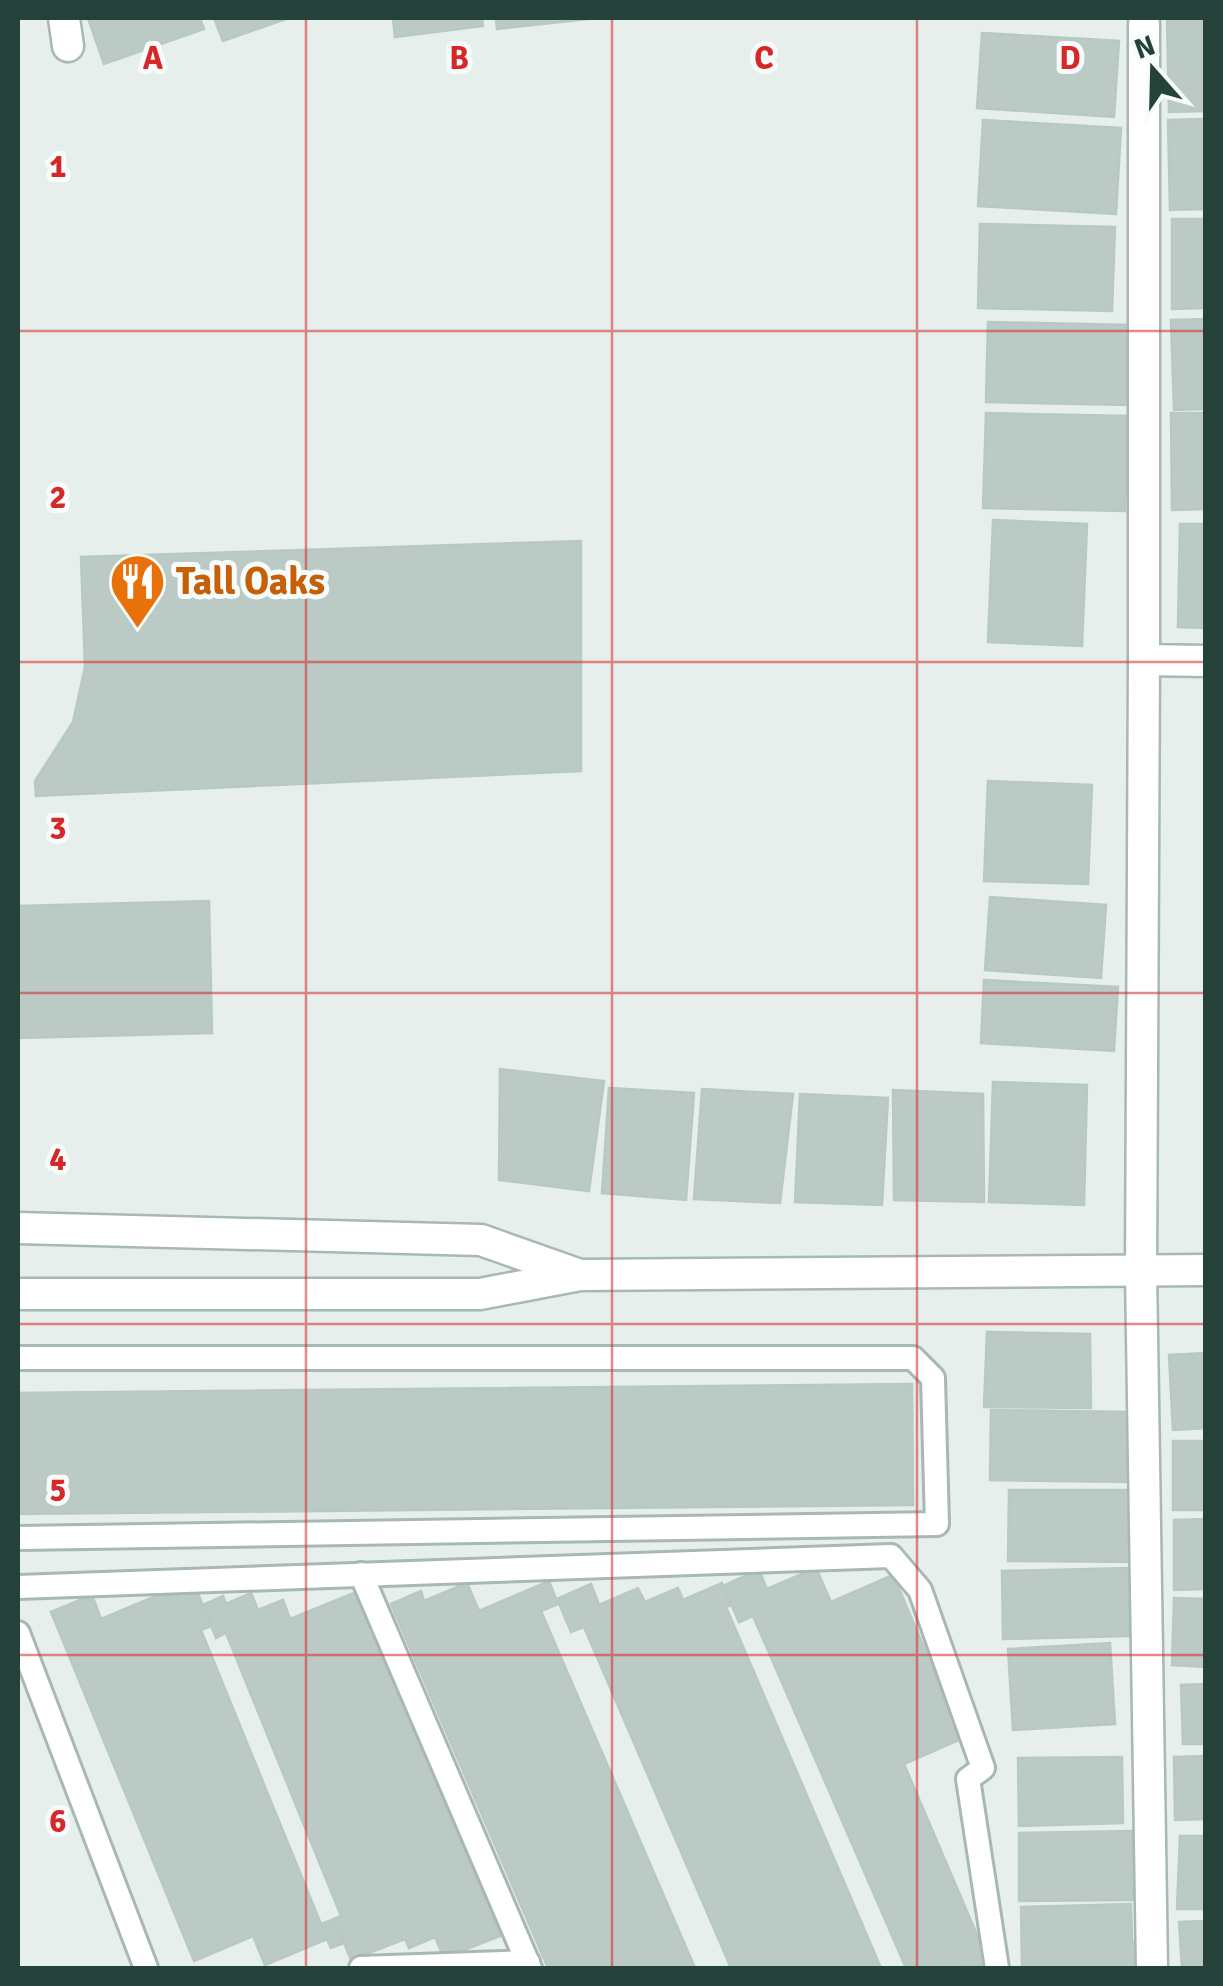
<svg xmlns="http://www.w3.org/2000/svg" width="1223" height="1986" font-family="Signika,sans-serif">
	<rect width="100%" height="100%" fill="#e6efeb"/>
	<g fill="#bbcac4" stroke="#b8c9c2" stroke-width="2.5">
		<path d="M88,18H200L204,29L104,64Z"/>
		<path d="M214,18H285L286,19L223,41Z"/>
		<path d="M393,18H482L483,26L395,37Z"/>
		<path d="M496,18H597L497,29Z"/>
		<path d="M1167,18H1206V111L1169,112Z"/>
		<path d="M982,33L1119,41L1114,117L977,108Z"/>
		<path d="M1206,119V209L1170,210L1168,120Z"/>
		<path d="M983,120L1121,128L1116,214L978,206Z"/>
		<path d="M1172,219H1206V308L1172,309Z"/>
		<path d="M980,224L1115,227L1112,311L978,308Z"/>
		<path d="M1206,319V409L1174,410L1171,320Z"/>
		<path d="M988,322L1131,325L1129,405L986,402Z"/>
		<path d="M986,413L1128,416L1125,511L983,508Z"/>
		<path d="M1171,413H1206V509L1172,510Z"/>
		<path d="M993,520L1087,524L1082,646L988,642Z"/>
		<path d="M1180,524H1206V628L1178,627Z"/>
		<path d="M581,541V771L36,796L35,781L73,722L85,667L81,557Z"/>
		<path d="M988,781L1092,785L1088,884L984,881Z"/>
		<path d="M990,897L1106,905L1101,978L985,970Z"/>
		<path d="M209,901L212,1033L18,1038V906Z"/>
		<path d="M984,980L1118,987L1114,1051L981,1043Z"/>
		<path d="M500,1069L604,1081L589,1191L499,1180Z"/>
		<path d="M993,1082L1087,1085L1084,1205L989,1202Z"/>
		<path d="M609,1088L694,1093L686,1200L602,1193Z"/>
		<path d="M702,1089L793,1094L780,1203L694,1199Z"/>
		<path d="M893,1090L983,1094L984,1202L894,1200Z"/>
		<path d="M800,1094L888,1098L882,1205L795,1202Z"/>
		<path d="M987,1332L1090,1334L1091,1408L984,1407Z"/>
		<path d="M1206,1353V1428L1173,1430L1169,1355Z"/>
		<path d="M912,1384L913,1505L18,1514V1393Z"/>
		<path d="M991,1410L1129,1412L1128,1482L990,1480Z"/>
		<rect x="1173" y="1441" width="33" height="69"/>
		<path d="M1009,1490H1143L1141,1562L1008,1561Z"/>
		<path d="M1206,1519V1589L1174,1590V1520Z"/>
		<path d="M816,1568L831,1602L893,1575L963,1738L904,1764L990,1965L906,1968L753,1616L739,1622L723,1586L759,1570L767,1589Z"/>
		<path d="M1128,1568L1129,1636L1003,1639L1002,1571Z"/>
		<path d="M549,1581L558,1604L541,1611L695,1968H548L391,1604L421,1591L424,1601L467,1583L479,1611Z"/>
		<path d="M722,1583L731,1605L726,1607L881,1968H731L584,1627L571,1632L557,1599L591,1584L599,1605L638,1588L645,1602L678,1588L683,1600Z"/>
		<path d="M182,1585L195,1586L211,1626L201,1630L321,1924L334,1919L344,1943L331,1948L327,1939L265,1965L253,1936L194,1961L51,1612L92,1595L101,1619Z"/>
		<path d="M359,1591L500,1936L444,1958L435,1937L409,1948L405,1939L351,1960L334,1919L341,1916L226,1633L216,1638L203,1605L223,1596L226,1604L251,1593L258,1610L283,1600L290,1619Z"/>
		<path d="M1174,1598L1206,1599V1667L1172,1665Z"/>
		<path d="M1110,1643L1115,1724L1013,1730L1008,1649Z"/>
		<path d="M1206,1684V1744H1183L1181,1685Z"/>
		<path d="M1206,1756V1819L1175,1820L1174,1757Z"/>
		<path d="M1122,1757L1123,1823L1019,1826L1018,1758Z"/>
		<path d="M1133,1831V1900L1019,1901V1833Z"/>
		<path d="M1180,1836H1206V1909H1177Z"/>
		<path d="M1131,1904L1132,1942H1148L1149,1968H1022L1021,1907Z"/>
		<path d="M1206,1921V1968H1182L1179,1922Z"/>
	</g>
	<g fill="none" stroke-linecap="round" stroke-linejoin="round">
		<defs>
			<g id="lane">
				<path d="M18,1358H913L933,1378L937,1524L18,1538"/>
				<path d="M361,1574L530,1968"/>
				<path d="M18,1587L891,1556L920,1590L983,1768L968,1779L997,1968"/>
				<path d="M18,1633L146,1968"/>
				<path d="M361,1968L528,1962"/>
			</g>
			<g id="street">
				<path d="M64,18L68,46"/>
				<path d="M1144,24V660L1206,661"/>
				<path d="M1144,660L1141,1272L1152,1968"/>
				<path d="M18,1228L481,1240L577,1274"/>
				<path d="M18,1294H480L580,1275L1206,1270"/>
			</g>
		</defs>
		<use href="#lane" stroke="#a8b8b2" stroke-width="28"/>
		<use href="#street" stroke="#a8b8b2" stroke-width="35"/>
		<use href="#lane" stroke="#fff" stroke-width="22"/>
		<use href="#street" stroke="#fff" stroke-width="30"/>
	</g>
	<path fill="none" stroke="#d62828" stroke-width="2.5" stroke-opacity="0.55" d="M306,18V1968M612,18V1968M917,18V1968M18,331H1206M18,662H1206M18,993H1206M18,1324H1206M18,1655H1206"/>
	<defs>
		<symbol id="restaurant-pin" viewBox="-11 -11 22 30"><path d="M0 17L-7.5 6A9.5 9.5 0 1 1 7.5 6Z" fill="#e8710a" stroke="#f7fbf9"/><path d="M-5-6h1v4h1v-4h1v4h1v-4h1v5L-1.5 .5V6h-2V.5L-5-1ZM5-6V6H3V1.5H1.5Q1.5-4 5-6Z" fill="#fff"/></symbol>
	</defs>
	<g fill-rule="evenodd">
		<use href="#restaurant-pin" x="106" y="550" width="63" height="86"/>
	</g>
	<g text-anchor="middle" stroke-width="10" stroke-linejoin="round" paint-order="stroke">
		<g font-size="38" font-weight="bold" fill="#c56008" stroke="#f7fbf9" text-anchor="start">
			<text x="176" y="594">Tall Oaks</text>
		</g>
	</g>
	<g font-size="32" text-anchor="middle" font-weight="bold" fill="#d62828" stroke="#f7fbf9" stroke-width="10" stroke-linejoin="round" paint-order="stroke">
		<text x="153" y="69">A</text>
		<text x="459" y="69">B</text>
		<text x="764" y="69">C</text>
		<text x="1070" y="69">D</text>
		<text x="58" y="177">1</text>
		<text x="58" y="508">2</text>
		<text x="58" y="839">3</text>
		<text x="58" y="1170">4</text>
		<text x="58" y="1501">5</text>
		<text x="58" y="1832">6</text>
	</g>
	<rect width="1223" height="1986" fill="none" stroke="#24423a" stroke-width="40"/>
	<g transform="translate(1153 70) rotate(340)" stroke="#f7fbf9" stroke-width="8" paint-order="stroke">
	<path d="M0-8L18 38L0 25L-18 38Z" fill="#24423a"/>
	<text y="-15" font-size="28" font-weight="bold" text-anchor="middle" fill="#24423a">N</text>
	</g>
</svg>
